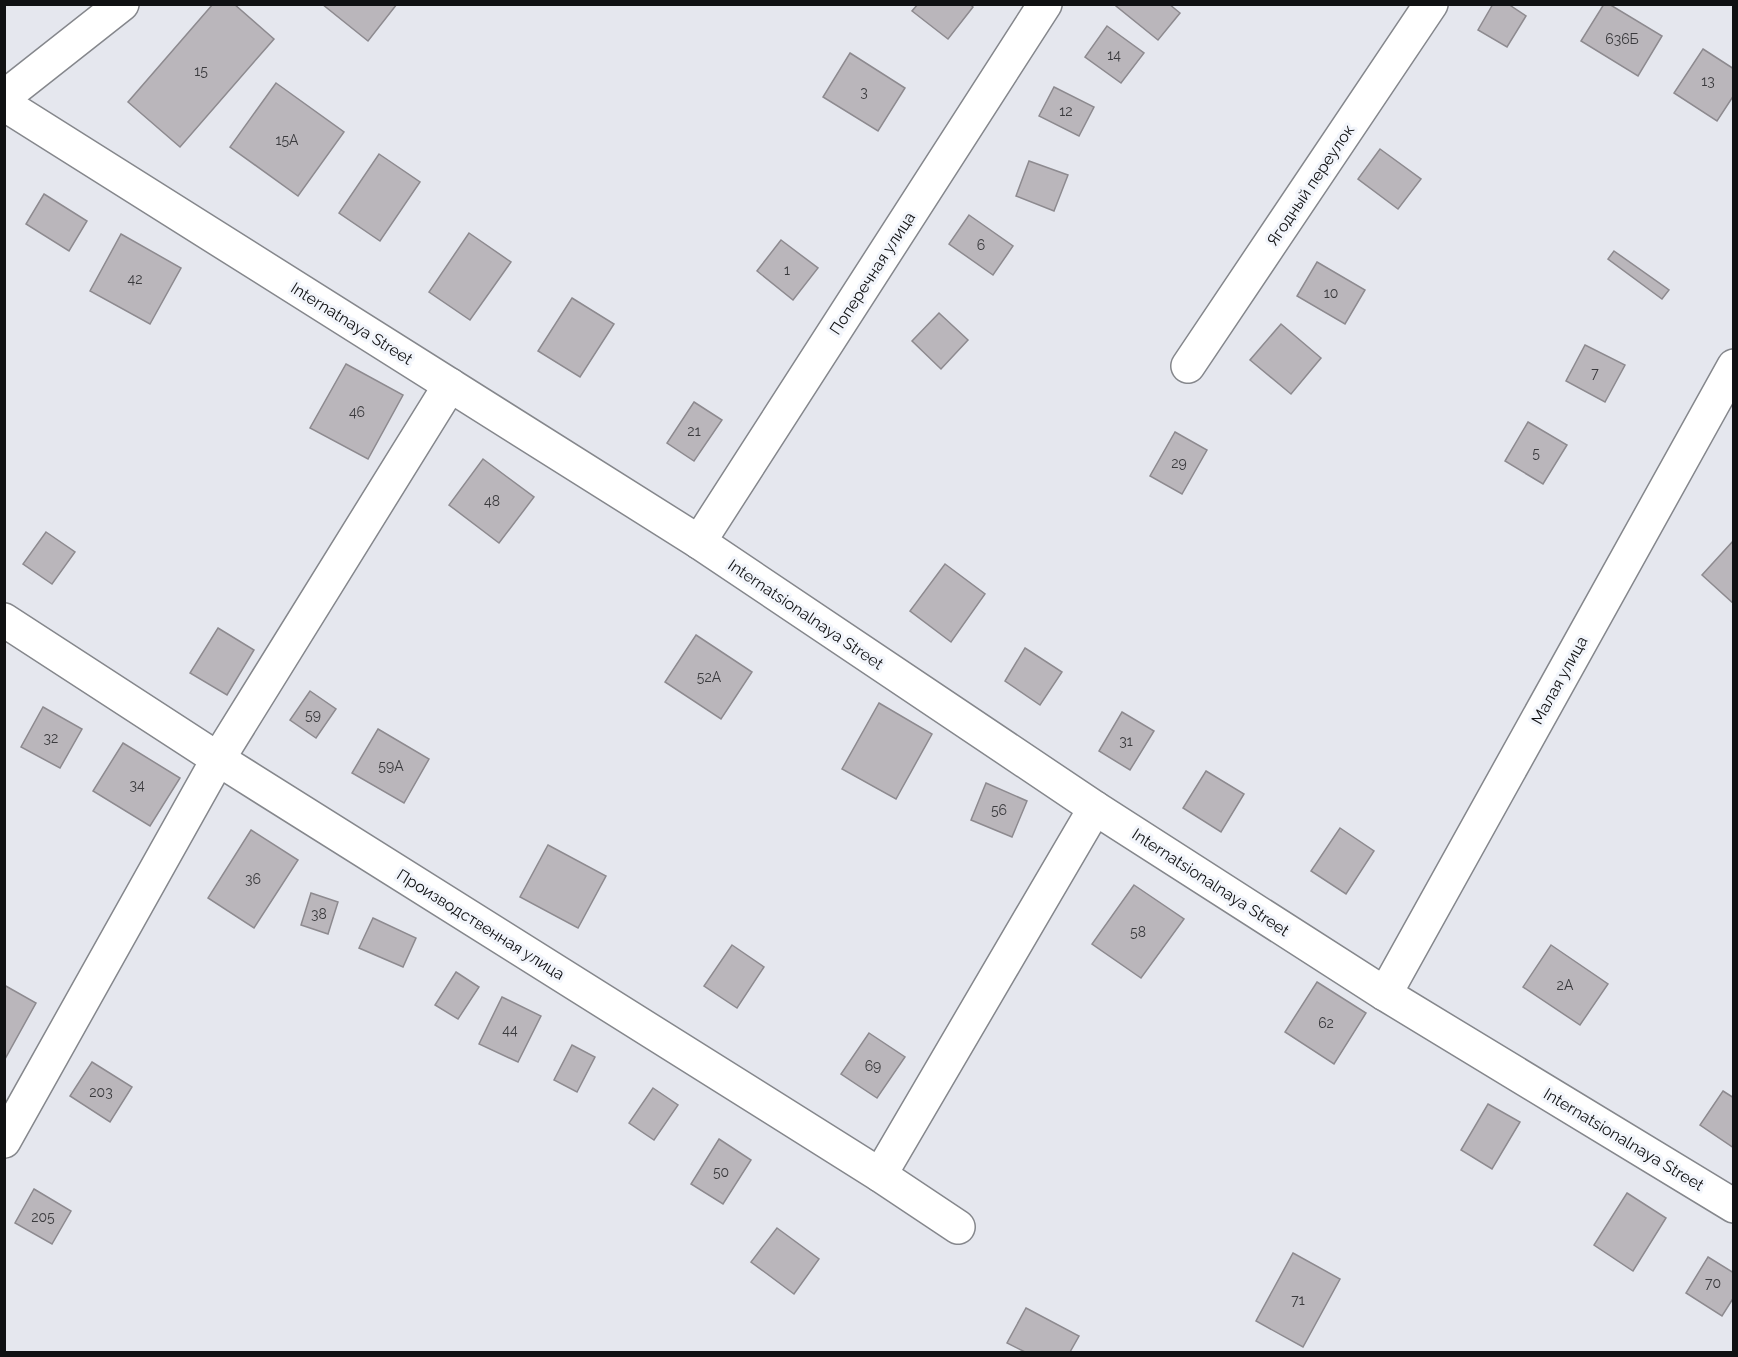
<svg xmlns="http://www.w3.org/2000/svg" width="1738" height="1357" font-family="Raleway,sans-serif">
	<rect width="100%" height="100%" fill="#e5e7ee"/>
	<g fill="#bab6bb" stroke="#8d8a8f" stroke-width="1.5">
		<path d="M213,4H234L274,39L180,147L128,102Z"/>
		<path d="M322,4H397L368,41Z"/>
		<path d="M918,4H970L973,7L948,39L912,11Z"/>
		<path d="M1117,4H1169L1180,13L1158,40L1116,6Z"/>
		<path d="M1493,4H1508L1526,16L1507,47L1478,30Z"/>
		<path d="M1604,4H1609L1662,36L1638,76L1581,41Z"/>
		<path d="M1107,26L1144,53L1121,83L1085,57Z"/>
		<path d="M1703,49L1734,69V95L1717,121L1674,93Z"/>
		<path d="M850,53L905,88L878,131L823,97Z"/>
		<path d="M276,83L344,132L298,196L230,147Z"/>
		<path d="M1054,87L1094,107L1079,136L1039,116Z"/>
		<path d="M1380,149L1421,179L1398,209L1358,179Z"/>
		<path d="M379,154L420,182L380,241L339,213Z"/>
		<path d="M1029,161L1068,175L1054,211L1016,196Z"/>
		<path d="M44,194L87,221L69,251L26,224Z"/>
		<path d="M969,215L1013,246L993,275L949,244Z"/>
		<path d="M469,233L511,262L470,320L429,292Z"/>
		<path d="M121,234L181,268L150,324L90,291Z"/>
		<path d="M781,240L818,268L793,300L757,271Z"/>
		<path d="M1614,251L1669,290L1662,299L1608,259Z"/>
		<path d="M1317,262L1365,290L1345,324L1297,296Z"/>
		<path d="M572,298L614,324L580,377L538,351Z"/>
		<path d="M939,313L968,340L941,369L912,341Z"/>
		<path d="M1281,324L1321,358L1291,394L1250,360Z"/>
		<path d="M1585,345L1625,365L1605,402L1566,381Z"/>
		<path d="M346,364L403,395L368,459L310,428Z"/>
		<path d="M694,402L722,420L694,461L667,443Z"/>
		<path d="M1528,422L1567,445L1543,484L1505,461Z"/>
		<path d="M1175,432L1207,450L1182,494L1150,476Z"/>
		<path d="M483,459L534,497L499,543L449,505Z"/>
		<path d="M46,532L75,552L52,584L23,564Z"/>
		<path d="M1734,540V604L1702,575Z"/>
		<path d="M945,564L985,594L951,642L910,611Z"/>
		<path d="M218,628L254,650L227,695L190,673Z"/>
		<path d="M696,635L752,672L721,719L665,682Z"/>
		<path d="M1025,648L1062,672L1040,705L1005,681Z"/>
		<path d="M310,691L336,709L316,738L290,720Z"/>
		<path d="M879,703L932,734L896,799L842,769Z"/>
		<path d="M43,707L82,729L60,768L21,747Z"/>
		<path d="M1122,712L1154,731L1130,770L1099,751Z"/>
		<path d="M378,729L429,759L404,803L352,773Z"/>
		<path d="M123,743L180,778L150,826L93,791Z"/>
		<path d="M1206,771L1244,794L1221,832L1183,808Z"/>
		<path d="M986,783L1027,801L1012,837L971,820Z"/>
		<path d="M1340,828L1374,851L1346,894L1311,871Z"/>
		<path d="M251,830L298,860L254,928L208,898Z"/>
		<path d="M548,845L606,876L578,928L520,897Z"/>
		<path d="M1134,885L1184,919L1141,978L1092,944Z"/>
		<path d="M311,893L338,902L328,934L301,925Z"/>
		<path d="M373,918L416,938L403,967L359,948Z"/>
		<path d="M732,945L764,967L737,1008L704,986Z"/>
		<path d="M1551,945L1608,984L1580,1025L1523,987Z"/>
		<path d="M456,972L479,987L458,1019L435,1005Z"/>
		<path d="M1317,982L1366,1013L1334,1064L1285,1032Z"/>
		<path d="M4,985L36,1003L5,1059H4Z"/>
		<path d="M502,997L541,1016L518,1062L479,1044Z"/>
		<path d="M869,1033L905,1057L877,1098L841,1074Z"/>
		<path d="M572,1045L595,1057L577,1092L554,1080Z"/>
		<path d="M92,1062L132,1087L110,1122L70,1096Z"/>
		<path d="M653,1088L678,1105L654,1140L629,1123Z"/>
		<path d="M1723,1091L1734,1098V1148L1700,1125Z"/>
		<path d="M1488,1104L1520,1122L1492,1169L1461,1150Z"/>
		<path d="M719,1139L751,1160L723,1204L691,1184Z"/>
		<path d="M34,1189L71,1211L52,1244L15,1223Z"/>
		<path d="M1627,1193L1666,1218L1633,1271L1594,1245Z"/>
		<path d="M777,1228L819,1259L794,1294L751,1262Z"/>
		<path d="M1293,1253L1340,1279L1303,1347L1256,1321Z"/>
		<path d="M1708,1257L1734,1273V1297L1722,1316L1686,1293Z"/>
		<path d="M1026,1308L1079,1336L1070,1352H1025L1007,1343Z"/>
	</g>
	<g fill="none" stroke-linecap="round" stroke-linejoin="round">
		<defs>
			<g id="street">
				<path d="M4,97L122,4"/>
				<path d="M4,104L699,542L1095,808L1385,994L1734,1206"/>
				<path d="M1188,366L1431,4"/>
				<path d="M699,542L1045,4"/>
				<path d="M4,620L218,759L880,1175L958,1227"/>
				<path d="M1385,994L1734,366"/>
				<path d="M4,1141L218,759L450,385"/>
				<path d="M880,1175L1095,808"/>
			</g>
		</defs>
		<use href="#street" stroke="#85878c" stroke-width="36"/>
		<use href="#street" stroke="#fff" stroke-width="33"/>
	</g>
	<g text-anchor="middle" stroke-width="6" stroke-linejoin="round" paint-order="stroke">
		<g font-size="14" fill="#3a3a3d">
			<text x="1622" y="44">636Б</text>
			<text x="1114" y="60">14</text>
			<text x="201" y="76">15</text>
			<text x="1708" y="86">13</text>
			<text x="864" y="97">3</text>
			<text x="1066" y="116">12</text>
			<text x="287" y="145">15А</text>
			<text x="981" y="250">6</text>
			<text x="787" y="275">1</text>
			<text x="135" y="284">42</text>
			<text x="1331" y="298">10</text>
			<text x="1595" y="378">7</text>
			<text x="357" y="417">46</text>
			<text x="694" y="436">21</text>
			<text x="1536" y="458">5</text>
			<text x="1179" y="468">29</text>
			<text x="492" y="506">48</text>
			<text x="709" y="682">52А</text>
			<text x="313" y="720">59</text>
			<text x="51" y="743">32</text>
			<text x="1126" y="746">31</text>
			<text x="391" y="771">59А</text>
			<text x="137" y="790">34</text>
			<text x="999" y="815">56</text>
			<text x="253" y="884">36</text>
			<text x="319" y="919">38</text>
			<text x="1138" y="937">58</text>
			<text x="1565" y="990">2А</text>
			<text x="1326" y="1028">62</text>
			<text x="510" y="1035">44</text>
			<text x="873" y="1071">69</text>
			<text x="101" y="1097">203</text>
			<text x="721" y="1177">50</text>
			<text x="43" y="1222">205</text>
			<text x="1713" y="1288">70</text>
			<text x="1298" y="1305">71</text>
		</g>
		<g font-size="16" fill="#101113" stroke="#f2f5fb">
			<text transform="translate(1310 185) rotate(-56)" y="6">Ягодный переулок</text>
			<text transform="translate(872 273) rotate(-57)" y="6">Поперечная улица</text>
			<text transform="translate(352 323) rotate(32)" y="6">Internatnaya Street</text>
			<text transform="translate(806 614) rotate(34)" y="6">Internatsionalnaya Street</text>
			<text transform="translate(1559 680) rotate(-61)" y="6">Малая улица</text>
			<text transform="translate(1211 882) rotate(33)" y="6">Internatsionalnaya Street</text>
			<text transform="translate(481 924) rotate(32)" y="6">Производственная улица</text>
			<text transform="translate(1624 1139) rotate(31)" y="6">Internatsionalnaya Street</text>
		</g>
	</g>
	<rect width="1738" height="1357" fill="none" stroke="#101113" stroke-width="12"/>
</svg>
